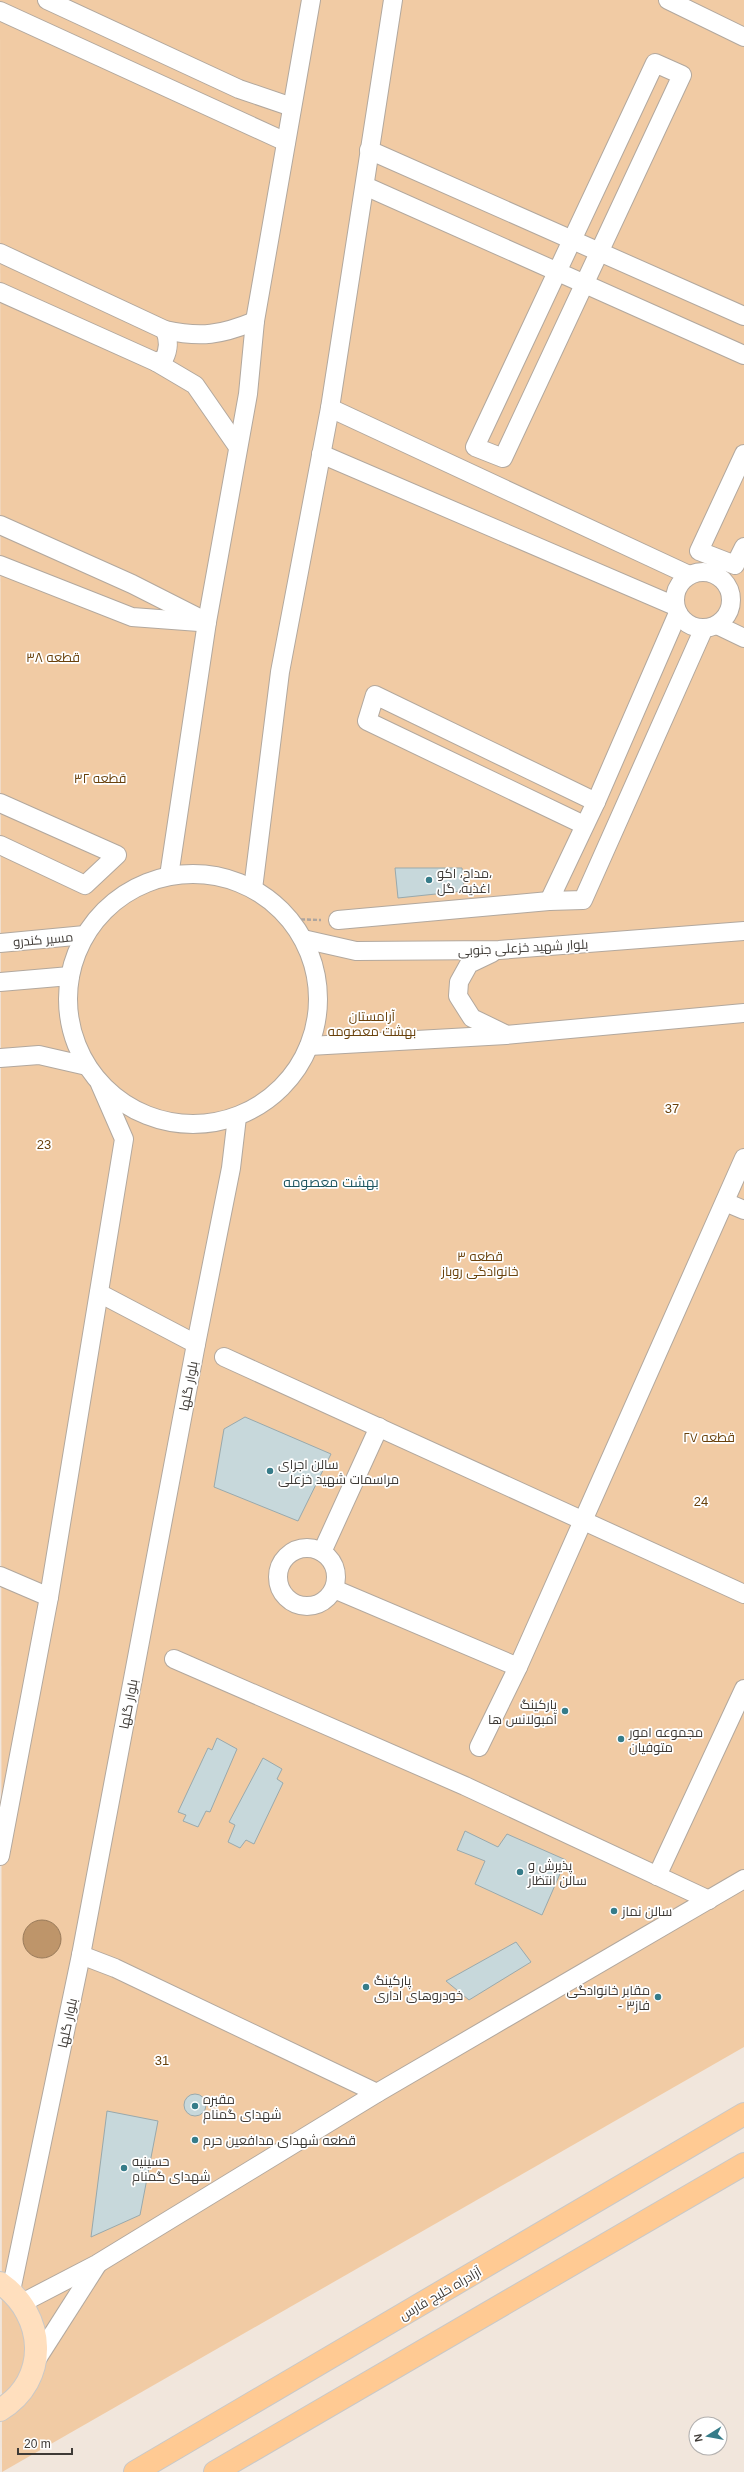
<svg xmlns="http://www.w3.org/2000/svg" width="744" height="2472" font-family="Arial,Cairo,sans-serif">
	<rect width="100%" height="100%" fill="#f1e6dc"/>
	<path fill="#f1cba4" d="M0,0H744V2047L2,2472Z"/>
	<circle fill="#be956a" stroke="#987a5a" cx="42" cy="1939" r="19"/>
	<g fill="#c7d8db" stroke="#99a9ac">
		<path d="M395,868H462L464,891L398,898Z"/>
		<path d="M245,1417L331,1454L298,1521L214,1487L224,1429Z"/>
		<path d="M217,1738L237,1749L210,1812L206,1811L198,1827L183,1821L186,1815L178,1812L208,1748L212,1750Z"/>
		<path d="M263,1758L282,1769L277,1779L283,1783L254,1844L246,1840L240,1848L228,1842L235,1825L229,1822Z"/>
		<path d="M465,1831L498,1847L507,1834L566,1860L542,1915L475,1884L485,1861L457,1850Z"/>
		<path d="M516,1942L531,1962L469,2000L446,1981Z"/>
		<circle cx="195" cy="2105" r="11"/>
		<path d="M107,2111L158,2121L140,2215L91,2237Z"/>
	</g>
	<g fill="none" stroke-linecap="round" stroke-linejoin="round">
		<defs>
			<g id="minor">
				<path d="M47,0L239,89L292,107"/>
				<path d="M668,0L744,37"/>
				<path d="M0,11L286,142"/>
				<path d="M655,63L682,75L503,458L475,447Z"/>
				<path d="M369,150L744,316"/>
				<path d="M365,186L744,355"/>
				<path d="M0,253L165,330C201,338 221,335 255,321"/>
				<path d="M0,292L156,362L195,385L238,447"/>
				<path d="M156,362L164,359C169,349 169,341 165,330"/>
				<path d="M330,408L689,575"/>
				<path d="M321,454L675,606"/>
				<path d="M744,454L699,551L735,565L744,547"/>
				<path d="M0,525L132,584L207,622"/>
				<path d="M0,565L132,617L199,622"/>
				<circle cx="703" cy="600" r="28"/>
				<path d="M678,613L596,802L549,901L583,900L704,628"/>
				<path d="M717,625L744,638"/>
				<path d="M0,803L117,855L85,885L0,845"/>
				<path d="M584,825L367,721L375,695L596,802"/>
				<circle cx="193" cy="999" r="125"/>
				<path d="M169,876L207,622L248,394L255,321L311,0"/>
				<path d="M253,889L280,672L330,408L393,0"/>
				<path d="M338,920L549,901"/>
				<path d="M303,939L356,951L499,950L744,931"/>
				<path d="M0,943L85,935"/>
				<path d="M492,953L469,964L459,982L458,996L472,1018L505,1034"/>
				<path d="M0,982L70,976"/>
				<path d="M309,1046L506,1035L744,1013"/>
				<path d="M0,1058L39,1055L87,1066"/>
				<path d="M725,1202L744,1210"/>
				<path d="M99,1293L196,1344"/>
				<path d="M224,1357L744,1594"/>
				<circle cx="307" cy="1577" r="29"/>
				<path d="M322,1552L379,1427"/>
				<path d="M0,1576L49,1597"/>
				<path d="M334,1589L518,1667"/>
				<path d="M174,1659L465,1786L709,1900"/>
				<path d="M479,1747L518,1667L744,1158"/>
				<path d="M0,1856L49,1597L124,1139L100,1084"/>
				<path d="M657,1876L744,1689"/>
				<path d="M81,1955L115,1968L377,2093"/>
				<path d="M11,2291L81,1955L196,1344L231,1168L237,1117"/>
				<path d="M22,2303L97,2264L377,2093L744,1879"/>
				<path d="M35,2362L97,2265"/>
			</g>
			<path id="major" d="M0,2283C46,2315 50,2380 0,2410"/>
			<g id="highway">
				<path d="M135,2472L744,2114"/>
				<path d="M215,2472L744,2164"/>
			</g>
		</defs>
		<use href="#minor" stroke="#b2a89e" stroke-width="20"/>
		<use href="#major" stroke="#c9c8c7" stroke-width="24"/>
		<use href="#highway" stroke="#c9c8c7" stroke-width="24"/>
		<path stroke="#aea59e" stroke-width="2.5" stroke-dasharray="4 2" stroke-linecap="butt" d="M289,919L321,920"/>
		<use href="#minor" stroke="#fff" stroke-width="18"/>
		<use href="#major" stroke="#ffdfbe" stroke-width="22"/>
		<use href="#highway" stroke="#ffca93" stroke-width="22"/>
	</g>
	<g fill="#367c89" stroke="#fff" stroke-width="1.5">
		<circle cx="429" cy="880" r="4"/>
		<circle cx="270" cy="1471" r="4"/>
		<circle cx="565" cy="1711" r="4"/>
		<circle cx="621" cy="1739" r="4"/>
		<circle cx="520" cy="1872" r="4"/>
		<circle cx="614" cy="1911" r="4"/>
		<circle cx="366" cy="1987" r="4"/>
		<circle cx="658" cy="1997" r="4"/>
		<circle cx="195" cy="2106" r="4"/>
		<circle cx="195" cy="2140" r="4"/>
		<circle cx="124" cy="2168" r="4"/>
	</g>
	<g text-anchor="middle" stroke-width="3.5" stroke-linejoin="round" paint-order="stroke">
		<g font-size="13" fill="#69410b" stroke="#fff">
			<text x="53" y="662">قطعه ۳۸</text>
			<text x="100" y="783">قطعه ۳۲</text>
			<text x="372" y="1021">آرامستان<tspan x="372" dy="15">بهشت معصومه</tspan></text>
			<text x="672" y="1113">37</text>
			<text x="44" y="1149">23</text>
			<text x="480" y="1261">قطعه ۳<tspan x="480" dy="15">خانوادگی روباز</tspan></text>
			<text x="709" y="1442">قطعه ۲۷</text>
			<text x="701" y="1506">24</text>
			<text x="162" y="2065">31</text>
		</g>
		<g font-size="13" fill="#3e3a36" stroke="#fff" text-anchor="start">
			<text x="437" y="878">مداح، اکو،<tspan x="437" dy="15">اغذیه، گل</tspan></text>
			<text x="278" y="1469">سالن اجرای<tspan x="278" dy="15">مراسمات شهید خزعلی</tspan></text>
			<text x="557" y="1709" text-anchor="end">پارکینگ<tspan x="557" dy="15">آمبولانس ها</tspan></text>
			<text x="629" y="1737">مجموعه امور<tspan x="629" dy="15">متوفیان</tspan></text>
			<text x="528" y="1870">پذیرش و<tspan x="528" dy="15">سالن انتظار</tspan></text>
			<text x="622" y="1916">سالن نماز</text>
			<text x="374" y="1985">پارکینگ<tspan x="374" dy="15">خودروهای اداری</tspan></text>
			<text x="650" y="1995" text-anchor="end">مقابر خانوادگی<tspan x="650" dy="15">- فاز۳</tspan></text>
			<text x="203" y="2104">مقبره<tspan x="203" dy="15">شهدای گمنام</tspan></text>
			<text x="203" y="2145">قطعه شهدای مدافعین حرم</text>
			<text x="132" y="2166">حسینیه<tspan x="132" dy="15">شهدای گمنام</tspan></text>
		</g>
		<g font-size="13" fill="#3e3a36" stroke="#fff">
			<text transform="translate(43 939) rotate(-5)" y="5">مسیر کندرو</text>
			<text transform="translate(523 947) rotate(-3)" y="5">بلوار شهید خزعلی جنوبی</text>
			<text transform="translate(188 1386) rotate(-79)" y="5">بلوار گلها</text>
			<text transform="translate(128 1704) rotate(-79)" y="5">بلوار گلها</text>
			<text transform="translate(67 2023) rotate(-78)" y="5">بلوار گلها</text>
			<text transform="translate(440 2293) rotate(-30)" y="5">آزادراه خلیج فارس</text>
		</g>
		<g font-size="14" fill="#1e5660" stroke="#fff">
			<text x="331" y="1187">بهشت معصومه</text>
		</g>
	</g>
	<g transform="translate(708 2436) rotate(259)"><circle r="19" fill="#ffffff" stroke="#b2b0af"/>
	<path d="M0-3L7 15L0 10L-7 15Z" fill="#367c89"/>
	<text y="-6" font-size="11" font-weight="bold" text-anchor="middle" fill="#3e3a36">N</text>
	</g>
	<path d="M18 2448v6h54v-6" fill="none" stroke="#3e3a36" stroke-width="2"/>
	<text x="24" y="2448" font-size="12" fill="#3e3a36" stroke="#ffffff" stroke-width="3" paint-order="stroke">20 m</text>
</svg>
